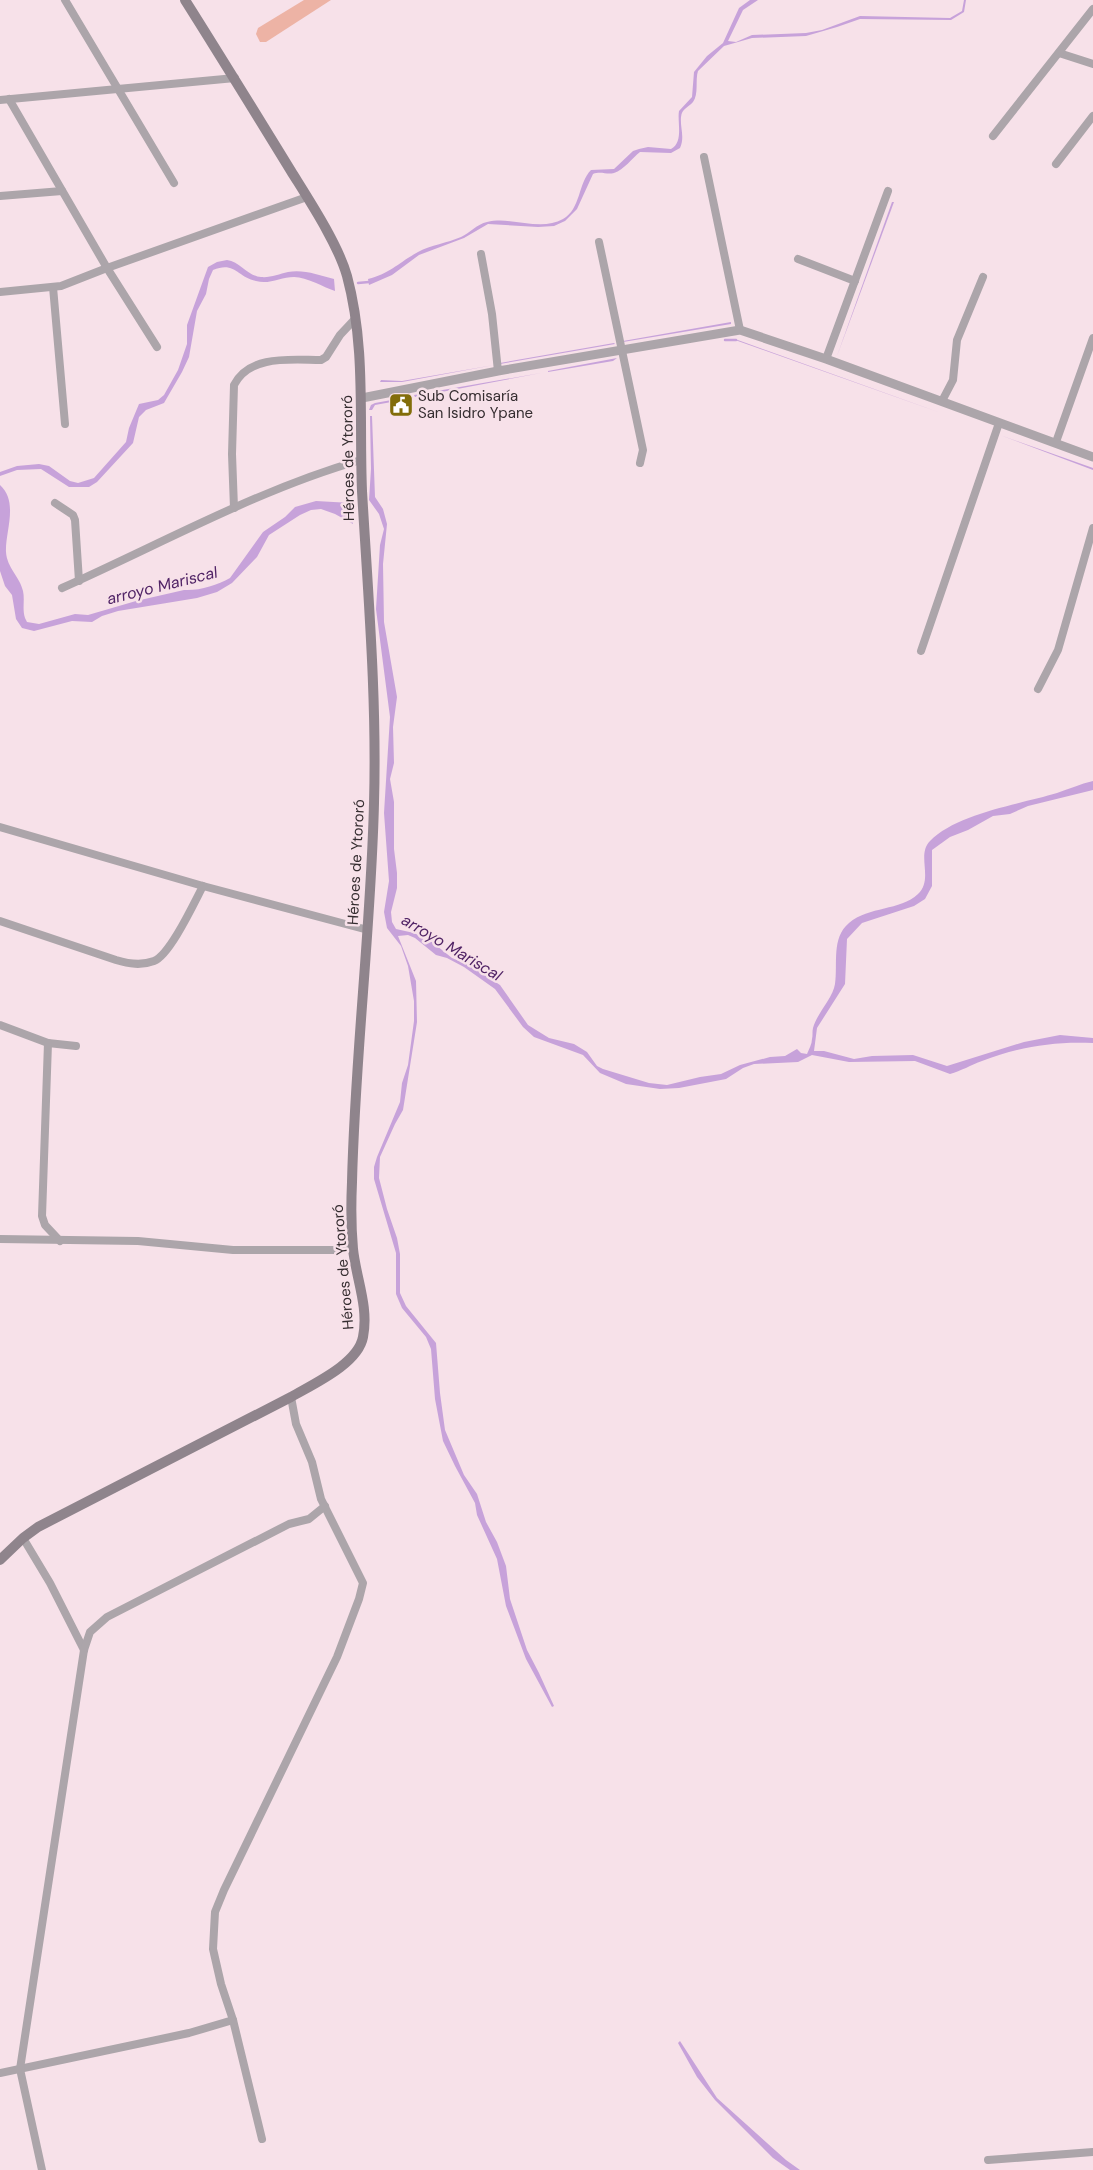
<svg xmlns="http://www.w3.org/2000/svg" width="1093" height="2170" font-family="'DM Sans',sans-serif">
	<rect width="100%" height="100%" fill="#f7e1e9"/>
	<path fill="#edb3a5" d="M304,0H331L266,42H260L256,34L258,28Z"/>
	<g fill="#c7a2da">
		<path d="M750,0H758L743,10L728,41L736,42L752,35L806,33L822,30L860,16L950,18L962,11L964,0H966L964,12L951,20L860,19L837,27L806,36L752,38L724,46L698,71C695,80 699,94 693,102C688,108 682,108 681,117C680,128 685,137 680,148L671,153L640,152C632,158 624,170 614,173C607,175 601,171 593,174L577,209L565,221L554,226L538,227L488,224L464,238L419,255L392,275L369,285L368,279C391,273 398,263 418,252C431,245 447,243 461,237C470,233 477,224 487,222C512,216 540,232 563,219C581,209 578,183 591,170L614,169L633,151L639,149L648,147L671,149C684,142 677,122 679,111L692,97L694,72L707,56L723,43L739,8Z"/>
		<path d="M892,202H894L837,356Z"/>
		<path d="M227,260C241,262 247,276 261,277C270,278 279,274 288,272C303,269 319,275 334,279L335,291C323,287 307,277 294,277C281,277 269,285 256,281C237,277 235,261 213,270L209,279L206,294L197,311L189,357L182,372L164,403L146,410L139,417L133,443L97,482L89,487H69L41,469L17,470L0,476V472L17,466L39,464L49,466L70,481L78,483L94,478L126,442L129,428L139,404L158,400L164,395L178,370L187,344V325L208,267L217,262Z"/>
		<path d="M731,322V324L623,342V341Z"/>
		<path d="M735,339L941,413L735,340Z"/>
		<path d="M614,343L615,344L500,364V363Z"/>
		<path d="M617,358L613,361L548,372V371Z"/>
		<path d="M494,365L402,382H380L381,380L402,381Z"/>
		<path d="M541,373L415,397L414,395Z"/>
		<path d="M408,397V399L375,405L372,410H369L371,405L375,403Z"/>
		<path d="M370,416H372L375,497L383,509L387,524L383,564L384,622L397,697L393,727L394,763L390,779L394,802V849L397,873V888L391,912L392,922L396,929L414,933L432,942L452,958L471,966L500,985L528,1025L549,1038L574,1044L587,1052L597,1066L603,1069L649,1083L667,1085L700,1077L721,1074L740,1065L770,1057L785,1056L797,1049L801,1053L807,1054C809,1049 812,1044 812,1039C813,1035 812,1032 813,1028C817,1013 833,998 835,984C838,964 831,938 849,923C869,906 900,911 918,894C934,879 916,855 930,841C957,813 1021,804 1057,793C1069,789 1080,784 1093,781V790L1028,806L1010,814L993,816L968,830L950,837L932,850V886L925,899L914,906L862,923L847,939L845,984L817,1028L814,1051H824L854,1059L872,1056L913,1055L947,1066L1024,1042L1060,1035L1093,1038V1043C1054,1041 1018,1047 982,1061C971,1065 961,1071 950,1074L915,1061L849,1062L812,1055L798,1062L754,1064L743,1068L726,1079L679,1088L660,1089L626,1084L600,1073L583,1055L534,1037L523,1027L495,989L464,967L447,958L436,955L415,938L408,935L398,936L416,981L417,1022L403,1110L395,1124L380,1157L379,1178L387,1209L397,1238L400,1254V1293L406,1306L436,1343L440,1393L445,1430L464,1475L477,1494L486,1522L497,1542L506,1566L510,1599L527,1650L539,1673L554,1706L552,1707L526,1659L506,1606L497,1559L477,1515L475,1503L455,1466L443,1441L435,1399L431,1349L426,1337L402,1308L396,1294V1253L374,1179V1167L377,1157L400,1102L402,1083L408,1065L414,1021V1001L408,966L401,946L387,928L384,912L389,881L384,813L390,717L376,609L380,545L384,529L379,514L369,500L371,469Z"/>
		<path d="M1000,435L1093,468V470Z"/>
		<path d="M0,485C19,502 5,532 6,552C7,568 20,577 23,591C25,600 22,609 25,618L27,622L39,624L75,614L88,615L136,601L184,590C199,591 217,585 230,578L263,532L285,517L295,507L316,501L351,503L353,524L335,514L321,509L311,510L300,515L269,535L257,557L232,583L217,592L197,598L118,611L102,616L92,622L72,621L34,631L22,628L16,619L12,595L5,586L0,571Z"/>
		<path d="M680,2041L717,2098L786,2160L800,2170H790L773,2158L715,2100L697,2077L678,2043Z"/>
	</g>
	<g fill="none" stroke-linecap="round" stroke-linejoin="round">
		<g stroke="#c7a2da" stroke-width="2.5">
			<path d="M358,283L369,282"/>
			<path d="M725,340H736"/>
		</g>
		<g stroke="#aca5aa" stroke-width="8">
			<path d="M65,0L174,183"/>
			<path d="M1059,53L1093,64"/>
			<path d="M9,99L107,268L157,347"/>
			<path d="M0,100L235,78"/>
			<path d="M993,136L1093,9"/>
			<path d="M704,157L740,330"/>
			<path d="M1056,164L1093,116"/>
			<path d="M0,196L62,191"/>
			<path d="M599,242L643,450L640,463"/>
			<path d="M481,254L492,314L498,371"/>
			<path d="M798,259L855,281"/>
			<path d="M53,287L65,424"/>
			<path d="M0,292L61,286L107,268L307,197"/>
			<path d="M826,359L888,191"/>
			<path d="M942,401L953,380L957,340L983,277"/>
			<path d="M1056,442L1093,338"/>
			<path d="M55,503L73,515L75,520L79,581"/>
			<path d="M234,508L232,454L234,385C250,354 292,360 321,360L326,357L340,335L355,319"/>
			<path d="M62,588C161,544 257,490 361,460"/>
			<path d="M921,651L999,423"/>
			<path d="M1038,689L1058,650L1093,528"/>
			<path d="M0,827L203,886L368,930"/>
			<path d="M0,921L116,960C129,964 141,966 154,961C170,955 194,903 203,886"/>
			<path d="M0,1025L48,1043L76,1046"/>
			<path d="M48,1043L42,1216L45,1225L60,1241"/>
			<path d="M0,1239L138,1241L233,1250H337L353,1248"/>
			<path d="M23,1538L50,1583L84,1650"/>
			<path d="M0,2073L189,2033L233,2020"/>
			<path d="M262,2139L233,2020L221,1984L213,1949L215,1912L224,1890L337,1657L359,1599L363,1583L321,1499L312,1462L296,1424L291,1397"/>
			<path d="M988,2160L1093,2152"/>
			<path d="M42,2170L20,2069L84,1650L90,1632L107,1617L289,1524L309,1519L325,1506"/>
		</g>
		<path stroke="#aca5aa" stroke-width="9" d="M362,398L498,371L740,330L826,359L1093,457"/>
		<path stroke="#8f848c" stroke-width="10" d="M0,1560L23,1538L38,1527L291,1397C313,1384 358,1364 363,1337C369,1307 356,1278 353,1249C351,1227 351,1204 352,1182C355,1055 371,929 374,803C377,699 368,594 362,491C359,419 366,346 347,276C338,244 309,200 291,171C256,114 221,57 185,0"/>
	</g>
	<defs>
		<symbol id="civic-square" viewBox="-11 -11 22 22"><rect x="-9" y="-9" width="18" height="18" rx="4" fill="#826d0a" stroke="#f7e1e9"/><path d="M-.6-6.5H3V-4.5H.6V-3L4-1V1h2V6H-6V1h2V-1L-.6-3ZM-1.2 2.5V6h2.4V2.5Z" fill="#fff"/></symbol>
	</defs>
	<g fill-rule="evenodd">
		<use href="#civic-square" x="387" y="391" width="28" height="28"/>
	</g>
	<g text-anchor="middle" stroke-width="5" stroke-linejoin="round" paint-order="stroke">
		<g font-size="15" fill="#352d30" stroke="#f7e1e9" text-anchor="start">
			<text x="418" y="401">Sub Comisaría<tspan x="418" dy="17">San Isidro Ypane</tspan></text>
		</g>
		<g font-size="15" fill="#352d30" stroke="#f7e1e9">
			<text transform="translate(348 458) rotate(-91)" y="5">Héroes de Ytororó</text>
			<text transform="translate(356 862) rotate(-87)" y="5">Héroes de Ytororó</text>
			<text transform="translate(343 1267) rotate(-95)" y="5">Héroes de Ytororó</text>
		</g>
		<g font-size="16" font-style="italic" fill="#512466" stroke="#f7e1e9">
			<text transform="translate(162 585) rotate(-14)" y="6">arroyo Mariscal</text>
			<text transform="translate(452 947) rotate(31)" y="6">arroyo Mariscal</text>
		</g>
	</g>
</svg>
